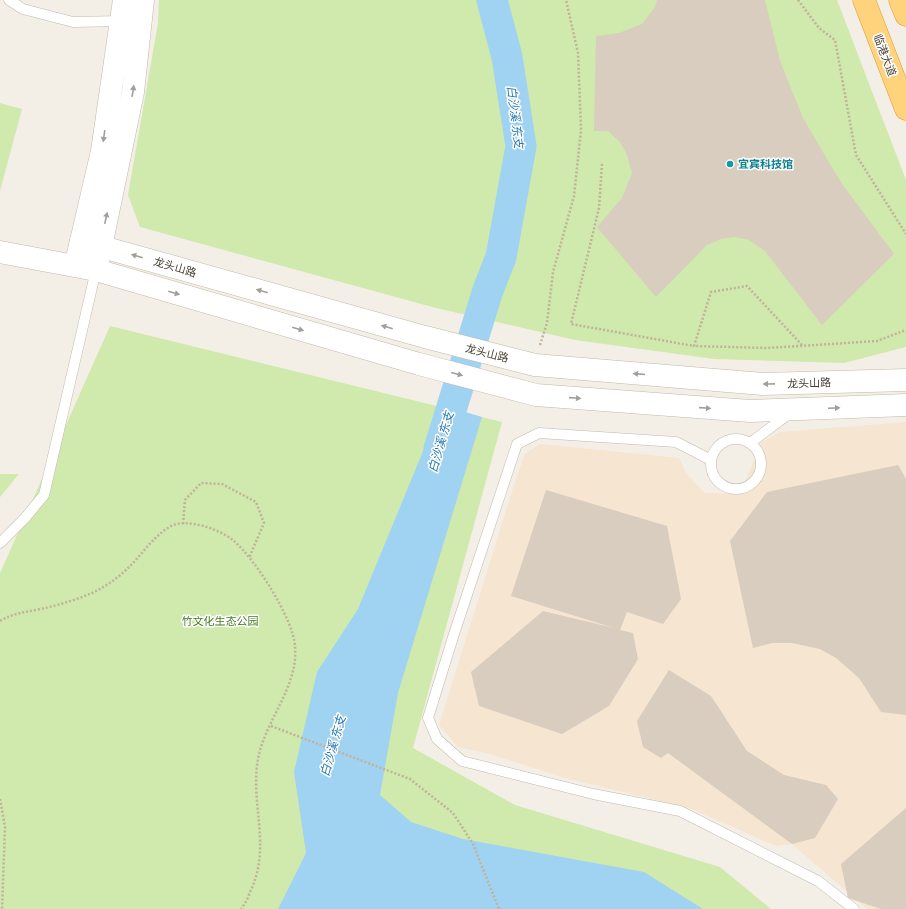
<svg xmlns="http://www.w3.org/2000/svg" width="906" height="909" font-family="'IBM Plex Sans','Noto Sans SC',sans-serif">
	<rect width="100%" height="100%" fill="#f3efe6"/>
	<path fill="#f6e5d0" d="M906,422V909H867L792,844L776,846L689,808L565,778L490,754L458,747L439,725L515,482L525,454L540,444L679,458L686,473L705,493H737L745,482L761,442L780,432Z"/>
	<g fill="#d0e9ad">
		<path d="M159,0H837L906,180V347L844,363L714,359L575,340L436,308L140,227L128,195L158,23Z"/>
		<path d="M0,103L22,109L0,191Z"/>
		<path d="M110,326L502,422L413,748L515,805L720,867L771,909H0V573Z"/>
		<path d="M0,474H19L0,497Z"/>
	</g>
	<path fill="#a0d3f2" d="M442,405L482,417L398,693L380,795L411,822L463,839L644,872L703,909H278L306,853L294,772L317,672L358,609Z"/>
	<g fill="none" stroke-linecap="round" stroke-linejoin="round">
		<path stroke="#a0d3f2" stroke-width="31" d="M439,449L488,290L501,257L521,146L507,57L492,0"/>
	</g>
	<g fill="#d8cdbe">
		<path d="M657,0H765L780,61L803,118L840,181L894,254L822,325L765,251L749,240L734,237L721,239L707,245L656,297L597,227L622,198L632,173L627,155L620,142L608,131H594L596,36L619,33L642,24L655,7Z"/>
		<path d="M898,465L906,479V715L881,712L859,678L836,658L820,649L792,643H772L753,648L730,541L767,492Z"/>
		<path d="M546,490L667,526L681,599L663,624L627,612L620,630L633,633L638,659L609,706L562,734L479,706L471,672L543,611L614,628L511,596Z"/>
		<path d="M669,670L711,696L747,751L784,775L826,785L838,799L815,838L792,844L668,753L661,758L643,747L637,721Z"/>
		<path d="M906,808V909H881L848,898L841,864Z"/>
	</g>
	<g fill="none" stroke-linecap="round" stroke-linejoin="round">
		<defs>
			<g id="service">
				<path d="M9,0L23,9L73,22L122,21"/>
				<circle cx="736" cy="464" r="25"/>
				<path d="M750,443L790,413"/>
				<path d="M711,460L676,442L539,433L517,444L454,634L428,718L437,739L462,761L593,794L680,811L818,881L854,909"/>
				<path d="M0,543L25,518L44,495L96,270"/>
			</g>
			<g id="tertiary">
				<path d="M81,241L425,337L535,365L763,384L906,380"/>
				<path d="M0,252L96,270L419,364L536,395L750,411L906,405"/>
				<path d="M78,254L102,151L124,0"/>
				<path d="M98,261L133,92L143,0"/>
			</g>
			<g id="trunk">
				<path d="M864,0L906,109"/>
				<path d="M900,0L906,15"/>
			</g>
		</defs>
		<use href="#service" stroke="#c2b9ab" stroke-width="11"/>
		<use href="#tertiary" stroke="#c2b9ab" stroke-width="23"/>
		<use href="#trunk" stroke="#e29b31" stroke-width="23"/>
		<g stroke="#c1b299" stroke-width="2.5" stroke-dasharray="2 2" stroke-linecap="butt">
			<path d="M798,0L819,28L835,40L856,155L906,234"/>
			<path d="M602,164L599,208L571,324L694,346"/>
			<path d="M540,345L547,323L553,272L574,196L581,130L578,53L566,0"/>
			<path d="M802,345L747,286L711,292L694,346L768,348L877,341L906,330"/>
			<path d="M183,524L185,500L201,483L222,484L256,502L264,523L249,558"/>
			<path d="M0,621C13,613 26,612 41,609C58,605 76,600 92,593C105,587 118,578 128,568C142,555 153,536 171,526C187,518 220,529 234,541C255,559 293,618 295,646C299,689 261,724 257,766C252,809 271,849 250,892C248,898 245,904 241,909"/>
			<path d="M271,726L410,779L453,813L473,844L499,909"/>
			<path d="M0,799L5,827L2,909"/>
		</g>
		<use href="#service" stroke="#fff" stroke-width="10"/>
		<use href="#tertiary" stroke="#fff" stroke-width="22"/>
		<use href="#trunk" stroke="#ffd27c" stroke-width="22"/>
	</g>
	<defs><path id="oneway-solid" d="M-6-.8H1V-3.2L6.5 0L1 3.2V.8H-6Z"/></defs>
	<g fill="#a29f9a">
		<use href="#oneway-solid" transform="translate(133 91) rotate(-81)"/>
		<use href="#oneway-solid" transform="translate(104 136) rotate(98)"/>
		<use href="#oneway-solid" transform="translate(106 218) rotate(-78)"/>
		<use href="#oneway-solid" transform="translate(137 256) rotate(-164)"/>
		<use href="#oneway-solid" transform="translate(262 291) rotate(-164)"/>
		<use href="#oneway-solid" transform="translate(174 293) rotate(16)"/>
		<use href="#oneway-solid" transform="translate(387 327) rotate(-164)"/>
		<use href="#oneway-solid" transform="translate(298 329) rotate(16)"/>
		<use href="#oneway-solid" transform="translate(457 374) rotate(15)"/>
		<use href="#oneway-solid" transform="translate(639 374) rotate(-175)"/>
		<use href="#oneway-solid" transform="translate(769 384) rotate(179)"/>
		<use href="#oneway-solid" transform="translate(575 398) rotate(4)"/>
		<use href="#oneway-solid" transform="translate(705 408) rotate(4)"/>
		<use href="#oneway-solid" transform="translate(834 408) rotate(-2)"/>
	</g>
	<circle fill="#0f9aa8" stroke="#fff" stroke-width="1.5" cx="730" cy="164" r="4"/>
	<g text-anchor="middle" stroke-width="3" stroke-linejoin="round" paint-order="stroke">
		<g font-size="11" fill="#463f35" stroke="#fff">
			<text transform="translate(885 55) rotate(69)" y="4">临港大道</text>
			<text transform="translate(175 267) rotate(16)" y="4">龙头山路</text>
			<text transform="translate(487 353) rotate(14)" y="4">龙头山路</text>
			<text transform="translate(809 383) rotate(-2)" y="4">龙头山路</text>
		</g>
		<g font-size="11" font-weight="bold" fill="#0d838f" stroke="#fff" text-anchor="start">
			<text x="738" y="168">宜宾科技馆</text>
		</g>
		<g font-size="11" fill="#487a26" stroke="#fff">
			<text x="220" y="625">竹文化生态公园</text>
		</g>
		<g font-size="12" font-style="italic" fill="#2a7aad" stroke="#fff">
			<text transform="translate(515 117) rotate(83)" y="4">白沙溪 东支</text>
			<text transform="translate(441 442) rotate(-74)" y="4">白沙溪 东支</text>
			<text transform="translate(333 746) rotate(-74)" y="4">白沙溪 东支</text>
		</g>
	</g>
</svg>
